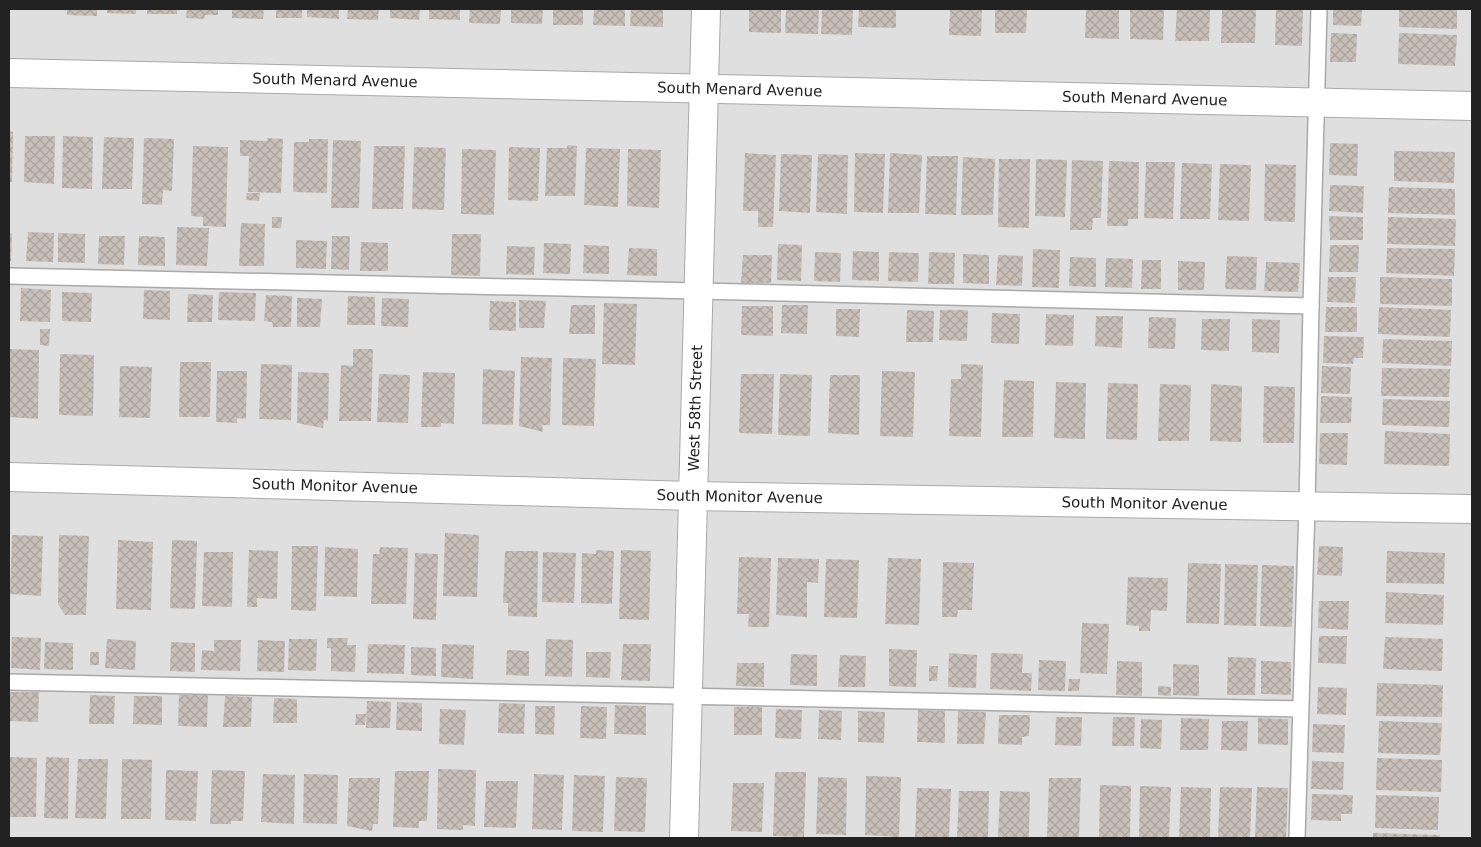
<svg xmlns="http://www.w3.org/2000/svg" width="1481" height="847" font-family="'DejaVu Sans',sans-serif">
	<defs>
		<pattern id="building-cross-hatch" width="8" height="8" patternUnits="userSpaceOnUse" patternTransform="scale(1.25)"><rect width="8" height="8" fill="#c7bfb8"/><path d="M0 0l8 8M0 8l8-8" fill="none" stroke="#aba49e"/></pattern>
	</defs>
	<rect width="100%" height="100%" fill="#f2efe9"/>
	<rect fill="#e0dfdf" x="9" y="9" width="1463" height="829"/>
	<g fill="url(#building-cross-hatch)">
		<path d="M67,9H97V16L67,15Z"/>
		<path d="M107,9H136V14L107,13Z"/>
		<rect x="147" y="9" width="30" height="5"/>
		<path d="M187,9H218V15H205L204,19L186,18Z"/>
		<path d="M232,9H264L263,19L232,18Z"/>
		<rect x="276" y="9" width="26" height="9"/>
		<path d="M307,9H339V19L307,17Z"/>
		<path d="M348,9H379L378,20L347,19Z"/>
		<path d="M390,9H420L419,20L390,18Z"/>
		<path d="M429,9H460V20L429,19Z"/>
		<path d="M470,9H501L500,24L469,23Z"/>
		<path d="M511,9H543L542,24L511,23Z"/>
		<rect x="553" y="9" width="30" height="16"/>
		<path d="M594,9H625V26L593,25Z"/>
		<path d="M631,9H663V27L630,26Z"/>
		<path d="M749,9H781V33L749,32Z"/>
		<path d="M786,9H819L818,34L785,33Z"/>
		<path d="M822,9H853L852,35L821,34Z"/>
		<path d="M859,9H896V28L858,27Z"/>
		<path d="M950,9H982L981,36L949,35Z"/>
		<path d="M995,9H1027L1026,33H995Z"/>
		<path d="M1086,9H1119V39L1085,38Z"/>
		<path d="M1130,9H1164L1163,40L1130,39Z"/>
		<path d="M1177,9H1210L1209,41H1175Z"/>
		<path d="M1222,9H1256L1255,43H1221Z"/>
		<path d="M1276,9H1303L1302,46L1275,45Z"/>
		<path d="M1333,9H1362L1361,26L1333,25Z"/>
		<path d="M1399,9H1457V29L1399,27Z"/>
		<path d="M1331,33L1357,34L1356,62H1330Z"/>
		<path d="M1399,33L1457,35L1455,66L1398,64Z"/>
		<path d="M9,131L13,132L12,182H9Z"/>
		<path d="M25,136H55L54,184L24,182Z"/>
		<path d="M63,136L93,137L92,189L62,188Z"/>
		<path d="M104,137L134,138L132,189H102Z"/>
		<path d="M144,138L174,139L172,191L163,190L162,205L142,204Z"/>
		<path d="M267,138L283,139L281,193L248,192L249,156H240V140L267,141Z"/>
		<path d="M309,139H328L327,193L293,192L294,142H309Z"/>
		<path d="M333,140L361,141L359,208H331Z"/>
		<path d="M1330,143L1358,144L1357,176L1329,175Z"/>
		<path d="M567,145L577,146L575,196H545L547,148H567Z"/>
		<path d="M193,146L228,147L226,227L203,226V217L191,216Z"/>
		<path d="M374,146H405L403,209H372Z"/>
		<path d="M414,147L446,148L444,210L412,209Z"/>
		<path d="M509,147L540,148L538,201L508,200Z"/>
		<path d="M586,148L620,149L618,207L584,205Z"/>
		<path d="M462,149L496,150L494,215L461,214Z"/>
		<path d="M628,149L661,150L659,208L627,206Z"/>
		<path d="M1394,151L1455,152L1454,183L1394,181Z"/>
		<path d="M745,153L776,155L773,227H758V211H743Z"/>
		<path d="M855,153L885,154L883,213L854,212Z"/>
		<path d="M890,153L922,155L919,213H888Z"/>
		<path d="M781,154L812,155L810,213L779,211Z"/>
		<path d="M818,154L848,155L847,214L816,212Z"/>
		<path d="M927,156H958L956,215L925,214Z"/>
		<path d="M963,157L995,159L993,215H961Z"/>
		<path d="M999,159H1030L1029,228L998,227Z"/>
		<path d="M1036,159L1067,160L1065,217L1035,216Z"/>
		<path d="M1072,160L1103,161L1101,218H1093L1092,230H1070Z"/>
		<path d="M1109,161L1139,162L1138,219H1128V226H1107Z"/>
		<path d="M1146,162H1175L1173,219L1144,218Z"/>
		<path d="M1182,163L1212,164L1210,219H1180Z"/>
		<path d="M1220,164L1251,165L1249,221L1218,220Z"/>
		<path d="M1265,164L1296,165L1295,222L1264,221Z"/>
		<path d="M1330,185L1364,186L1363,213L1329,211Z"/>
		<path d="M1389,187L1455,189V215L1388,213Z"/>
		<path d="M247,193H260L259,201L246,200Z"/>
		<path d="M1329,216L1363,217V240H1330Z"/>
		<path d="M272,217H282L281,228H272Z"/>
		<path d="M1388,217L1456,219L1455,246L1387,244Z"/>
		<path d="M241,223L265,224L264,266H239Z"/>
		<path d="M177,227L209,228L207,266L176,265Z"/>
		<path d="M28,232L54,233L53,262L26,261Z"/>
		<path d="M9,233H12L11,261H9Z"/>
		<path d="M58,233L85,234V263L58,262Z"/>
		<path d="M452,234H481L480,276L451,275Z"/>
		<path d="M99,236H125L124,265L98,264Z"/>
		<path d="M139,236L165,237V266L138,265Z"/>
		<path d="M332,236H350L349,270L331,269Z"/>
		<path d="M296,240L327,241L326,269L296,268Z"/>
		<path d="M361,242L388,243V271H360Z"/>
		<path d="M544,243L571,244L570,274L543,273Z"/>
		<path d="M778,244L802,245L801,281L777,280Z"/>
		<path d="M584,245L609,246V274L583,273Z"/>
		<path d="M1330,245H1359L1358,272H1329Z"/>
		<path d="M507,246L535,247L534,275L506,274Z"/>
		<path d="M629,248L657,249V276L627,275Z"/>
		<path d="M1387,248L1455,249L1454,276L1386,273Z"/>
		<path d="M1033,249L1060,250L1059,288L1032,287Z"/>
		<path d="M853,251L879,252V281L852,280Z"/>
		<path d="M815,252L841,253L840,282L814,281Z"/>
		<path d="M889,252L919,253L918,282L888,281Z"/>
		<path d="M929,252L955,253L954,284H928Z"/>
		<path d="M963,254L989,255V284L963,283Z"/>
		<path d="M743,255H772L771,283H741Z"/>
		<path d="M998,255L1023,256L1022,286L996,285Z"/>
		<path d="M1227,256L1257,257L1256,290L1225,289Z"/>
		<path d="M1070,257L1096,258V287L1069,286Z"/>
		<path d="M1106,258L1133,259L1132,288L1105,287Z"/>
		<path d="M1142,260H1161V289H1141Z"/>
		<path d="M1178,261L1205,262L1204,290H1178Z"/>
		<path d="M1266,262L1300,263L1298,292L1264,291Z"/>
		<path d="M1328,277H1356L1355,303L1327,302Z"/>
		<path d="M1380,277L1452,279V306L1380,304Z"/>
		<path d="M21,288L51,290L50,322L20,321Z"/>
		<path d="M144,290L170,291V320L143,319Z"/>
		<path d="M62,292L92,293L91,322L62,321Z"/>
		<path d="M219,292L256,293L255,321L218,320Z"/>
		<path d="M188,294L213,295L212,322H187Z"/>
		<path d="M266,295L292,296L291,327H273L272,322L264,321Z"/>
		<path d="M348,296L375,297V325H347Z"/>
		<path d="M297,298L322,299L320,327H297Z"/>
		<path d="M382,298L409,299L408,327L381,326Z"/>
		<path d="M519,300L546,301L544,328H519Z"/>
		<path d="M490,301L516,302V331L489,330Z"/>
		<path d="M604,303L637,304L635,365L602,364Z"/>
		<path d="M571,305H595V334H569Z"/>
		<path d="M782,305H808L807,334L781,333Z"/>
		<path d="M742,306H773V336L741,335Z"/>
		<path d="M1326,307H1357V332H1325Z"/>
		<path d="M1379,307L1451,310L1450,337L1378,334Z"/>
		<path d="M836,309H860L859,337L836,336Z"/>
		<path d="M907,310L934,311L933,342H906Z"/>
		<path d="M940,310H968L967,341L939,340Z"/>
		<path d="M992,313L1020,314L1019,344L991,343Z"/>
		<path d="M1046,314L1074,315L1073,346L1045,345Z"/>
		<path d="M1096,316H1123L1122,348L1095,346Z"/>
		<path d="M1149,317L1176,318L1175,349L1148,348Z"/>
		<path d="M1202,319H1230L1229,351L1201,350Z"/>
		<path d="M1252,319L1280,320L1279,353L1252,352Z"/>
		<path d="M40,329H50L49,346L40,345Z"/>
		<path d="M1324,336L1364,337L1363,358H1354L1353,364L1323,363Z"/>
		<path d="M1383,339L1452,341L1451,366L1382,363Z"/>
		<path d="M9,349L39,350L38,419L9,417Z"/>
		<path d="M353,349H373L371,421H339L341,365L353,366Z"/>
		<path d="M60,354L94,355L93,416L59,415Z"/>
		<path d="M521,357L552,358L550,425H542L543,432L519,426Z"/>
		<path d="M563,358L596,359L594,426L562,425Z"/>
		<path d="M180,362H211L210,417H179Z"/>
		<path d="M261,364L292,365L291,420L259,419Z"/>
		<path d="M961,364L983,365L981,437L949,436L951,379H961Z"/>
		<path d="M120,366L152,367L150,418L119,417Z"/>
		<path d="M1322,366L1351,367L1350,394L1321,393Z"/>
		<path d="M1382,368L1450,369L1449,397L1381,396Z"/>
		<path d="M483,369L515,371L513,425L482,424Z"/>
		<path d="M217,371H247L246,419L237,418V423L216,422Z"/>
		<path d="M882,371L915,372L913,437L880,436Z"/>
		<path d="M298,372L329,373L328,421L324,420L323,428L297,423Z"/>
		<path d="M423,372L455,373L454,424L441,423V427H421Z"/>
		<path d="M379,374L410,375L408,423L377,422Z"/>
		<path d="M741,374H774L772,434L739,433Z"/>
		<path d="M780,374L812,375L810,436L778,435Z"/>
		<path d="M830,375H860L859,435L828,433Z"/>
		<path d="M1004,380L1034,381L1033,437H1002Z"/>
		<path d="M1056,382L1086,383L1085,439L1054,438Z"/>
		<path d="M1108,383L1138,384L1137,440L1106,439Z"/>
		<path d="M1160,384L1191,385L1189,441H1158Z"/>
		<path d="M1211,384L1242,386L1241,442L1210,441Z"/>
		<path d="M1264,386L1295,387L1294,443H1263Z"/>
		<path d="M1321,396L1352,397L1351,423H1320Z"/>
		<path d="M1383,399L1450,401L1449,427L1382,425Z"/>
		<path d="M1385,431L1450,434L1449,466L1384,464Z"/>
		<path d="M1320,433H1348L1347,465L1319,464Z"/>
		<path d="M445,533L479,535L477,597L443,596Z"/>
		<path d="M12,535L43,536L41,596L10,594Z"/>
		<path d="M59,535L89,536L86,615H65L58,604Z"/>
		<path d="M118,540L153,542L151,610L116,609Z"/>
		<path d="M172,540L197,541L195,609L170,608Z"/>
		<path d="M292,546H318L316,611L291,610Z"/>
		<path d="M1319,546L1343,547L1342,576L1317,575Z"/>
		<path d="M325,547L358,549L357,597L324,596Z"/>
		<path d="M380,547L408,548L406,604H371L373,554H379Z"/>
		<path d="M249,550L278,551L277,599L257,598V607H247Z"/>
		<path d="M596,550L614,551L612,604L581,603L582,553L596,554Z"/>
		<path d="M621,550L651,551L649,620L619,619Z"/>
		<path d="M505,551H538L537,617L508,616V603H503Z"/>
		<path d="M1387,551L1445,553L1444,584L1386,583Z"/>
		<path d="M204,552H233L232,607L202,606Z"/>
		<path d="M543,552L576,553L574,603L542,602Z"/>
		<path d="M415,553L438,554L436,620L413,619Z"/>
		<path d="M739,557L771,558L769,627H748L749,614H737Z"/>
		<path d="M778,558L819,559L818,583L807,582V617L776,615Z"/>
		<path d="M888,558L921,559L919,625L885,624Z"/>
		<path d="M826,559L859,560L857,618L824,617Z"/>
		<path d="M943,562L974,563L972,610H958L957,617H942Z"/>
		<path d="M1188,563L1221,564L1219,624L1186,623Z"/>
		<path d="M1225,564L1258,565L1256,626L1224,625Z"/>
		<path d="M1262,565L1294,566L1292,627L1260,626Z"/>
		<path d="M1128,577L1168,578L1167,611L1151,610L1150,631H1139V626L1126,625Z"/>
		<path d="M1386,592L1444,595L1443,625L1385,623Z"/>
		<path d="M1319,601H1349L1348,630L1318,628Z"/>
		<path d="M1082,623L1109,624L1107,674L1080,673Z"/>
		<path d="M1319,636H1347L1346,664L1318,663Z"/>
		<path d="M12,637L41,638L40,670L11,668Z"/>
		<path d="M1385,637L1443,639L1442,671L1383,669Z"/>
		<path d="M327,638H348L347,645H356L355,672L331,671V648H327Z"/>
		<path d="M107,639L136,641L135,670L105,668Z"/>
		<path d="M289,639H317L316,671L288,670Z"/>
		<path d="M546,639L573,640L572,677L545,676Z"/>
		<path d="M214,640H241L240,671L201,670L202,650L214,651Z"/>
		<path d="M258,640L285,641L284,672L257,671Z"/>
		<path d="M45,642L73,643V670L44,669Z"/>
		<path d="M171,642L195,643V672L170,671Z"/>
		<path d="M368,644L405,645L404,674L367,673Z"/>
		<path d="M442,644L474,645L473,679L441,677Z"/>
		<path d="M623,644H651L650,681L621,680Z"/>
		<path d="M411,647L436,648V676L411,675Z"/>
		<path d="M889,649L917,650L916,687L889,686Z"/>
		<path d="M507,650L529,651V676L506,675Z"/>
		<rect x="90" y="652" width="9" height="13"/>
		<path d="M586,652H611L610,678L586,677Z"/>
		<path d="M949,653L977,655L976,688L948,687Z"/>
		<path d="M991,653L1023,654L1022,673H1032L1031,691L990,689Z"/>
		<path d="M791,654L817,655V686L790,685Z"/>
		<path d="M840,655L866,656L865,687H838Z"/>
		<path d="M1228,657L1256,658L1255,695H1227Z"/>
		<path d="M1039,660L1066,661L1065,691L1038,690Z"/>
		<path d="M1117,661L1142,662V696L1116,695Z"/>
		<path d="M1261,661L1291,662V695L1261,694Z"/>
		<path d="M737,663H764V687L736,686Z"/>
		<path d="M1173,664L1199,665V696L1173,695Z"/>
		<path d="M929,666H938L937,681H929Z"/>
		<path d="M1069,679H1080L1079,691H1068Z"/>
		<path d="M1377,683L1443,685L1442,717L1376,716Z"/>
		<path d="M1158,686L1171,687V696L1158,695Z"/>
		<path d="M1318,687L1347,688L1346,715L1317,714Z"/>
		<path d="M10,692H39L38,722L9,721Z"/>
		<path d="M90,695L115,696L114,724H89Z"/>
		<path d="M179,695H208L207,727L178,726Z"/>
		<path d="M134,696H162V725L133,724Z"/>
		<path d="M225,696L252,697L251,727H223Z"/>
		<path d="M274,698L297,699V723H273Z"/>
		<path d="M367,701L391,702L390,728H366Z"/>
		<path d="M397,702L422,703V731L396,730Z"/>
		<path d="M499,703L525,704L524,734L498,733Z"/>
		<path d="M615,705L646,706V735L614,734Z"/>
		<path d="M535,706H555L554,735L535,734Z"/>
		<path d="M581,706L607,707L606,739L580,738Z"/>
		<rect x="734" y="707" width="28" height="28"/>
		<path d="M440,709L466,710L464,745L439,744Z"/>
		<path d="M776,709L802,710L801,739L775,738Z"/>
		<path d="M819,710L842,711L841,740L818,739Z"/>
		<path d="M918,710L945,711V743L917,742Z"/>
		<path d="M858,711L885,712L884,743L858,742Z"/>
		<path d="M958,711L986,712L984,744H957Z"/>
		<path d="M356,714H366L365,725H355Z"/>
		<path d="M999,715H1030L1029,736L1022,737V745L998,744Z"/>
		<path d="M1056,717H1082L1081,746L1055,745Z"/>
		<path d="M1113,717H1135L1134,746H1112Z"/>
		<path d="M1181,718L1209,719L1208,750H1180Z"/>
		<path d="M1258,718L1288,719V745L1258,744Z"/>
		<path d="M1141,719L1162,720L1161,749L1140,748Z"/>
		<path d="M1222,721H1248L1247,751L1221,750Z"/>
		<path d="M1379,721L1442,723L1440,755L1378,753Z"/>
		<path d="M1313,724L1345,725L1344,753L1312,752Z"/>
		<path d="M9,757L37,758L36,817H9Z"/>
		<path d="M46,757L69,758L68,819L44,818Z"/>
		<path d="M1377,758L1442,760L1441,792L1376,790Z"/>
		<path d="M78,759H108L106,819L75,818Z"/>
		<path d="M122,759L152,760L151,819H121Z"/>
		<path d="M1312,761L1344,762L1343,790L1311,789Z"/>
		<path d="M438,769L476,770L475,826L463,825V830L437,829Z"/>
		<path d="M166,770L198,771L196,821L165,820Z"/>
		<path d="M212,770L245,771L243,821H231V824H210Z"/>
		<path d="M395,771H429L427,821H419V828L393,827Z"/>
		<path d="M775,772H806L804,837L773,836Z"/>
		<path d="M263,774L295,775L294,824L261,822Z"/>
		<path d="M304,774L338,775L337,824L303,823Z"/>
		<path d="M534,774L564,775L562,830L532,829Z"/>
		<path d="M574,775L605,776L603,832L572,831Z"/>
		<path d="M866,776L901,777L899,837L865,835Z"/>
		<path d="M616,777L647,778L645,832L614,831Z"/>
		<path d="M818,777L847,778L846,835L816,834Z"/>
		<path d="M349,778H380L378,824H373L372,831L347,826Z"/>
		<path d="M1049,778H1081L1079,838H1047Z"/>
		<path d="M486,781H518L516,828L484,827Z"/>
		<path d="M733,783H764L762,832L731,831Z"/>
		<path d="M1100,785L1131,786L1130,838H1099Z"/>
		<path d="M1140,786L1171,787L1169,838H1139Z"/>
		<path d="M1181,787L1211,788L1210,838H1179Z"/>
		<path d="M1220,787L1252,788L1250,838H1218Z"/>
		<path d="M1257,787L1288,788L1286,838H1255Z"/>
		<path d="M917,788L951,789L949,838H915Z"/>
		<path d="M959,791H989L988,838H957Z"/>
		<path d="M1000,791L1030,792L1029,838H998Z"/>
		<path d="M1312,794L1353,795L1352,814H1341V821L1311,820Z"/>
		<path d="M1376,795L1439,797L1438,830L1375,828Z"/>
		<path d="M1373,833L1440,835V838H1373Z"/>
	</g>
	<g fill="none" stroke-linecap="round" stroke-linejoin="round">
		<defs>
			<g id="service">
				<path d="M9,276L698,291L1311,306"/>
				<path d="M9,682L1300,709"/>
				<path d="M1297,838L1307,506L1311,306L1319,9"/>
			</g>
			<g id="minor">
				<path id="s1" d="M9,73L1472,106"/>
				<path id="s2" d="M9,477L693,496L1472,509"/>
				<path id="s3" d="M684,838L706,9"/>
			</g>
		</defs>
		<use href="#service" stroke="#a9a9a9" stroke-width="18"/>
		<use href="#minor" stroke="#a9a9a9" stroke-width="30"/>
		<use href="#service" stroke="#fff" stroke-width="15"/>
		<use href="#minor" stroke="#fff" stroke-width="28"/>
	</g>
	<g text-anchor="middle" stroke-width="5" stroke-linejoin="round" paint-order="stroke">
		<g font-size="15" fill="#222" stroke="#fff">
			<text dy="5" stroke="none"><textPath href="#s1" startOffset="326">South Menard Avenue</textPath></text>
			<text dy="5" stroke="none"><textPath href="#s1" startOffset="731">South Menard Avenue</textPath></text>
			<text dy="5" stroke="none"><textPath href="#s1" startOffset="1136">South Menard Avenue</textPath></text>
			<text dy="5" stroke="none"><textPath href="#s3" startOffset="430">West 58th Street</textPath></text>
			<text dy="5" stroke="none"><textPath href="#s2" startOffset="326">South Monitor Avenue</textPath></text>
			<text dy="5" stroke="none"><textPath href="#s2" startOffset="731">South Monitor Avenue</textPath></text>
			<text dy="5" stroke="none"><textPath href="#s2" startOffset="1136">South Monitor Avenue</textPath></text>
		</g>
	</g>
	<rect width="1481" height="847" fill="none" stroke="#222222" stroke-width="20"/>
</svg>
